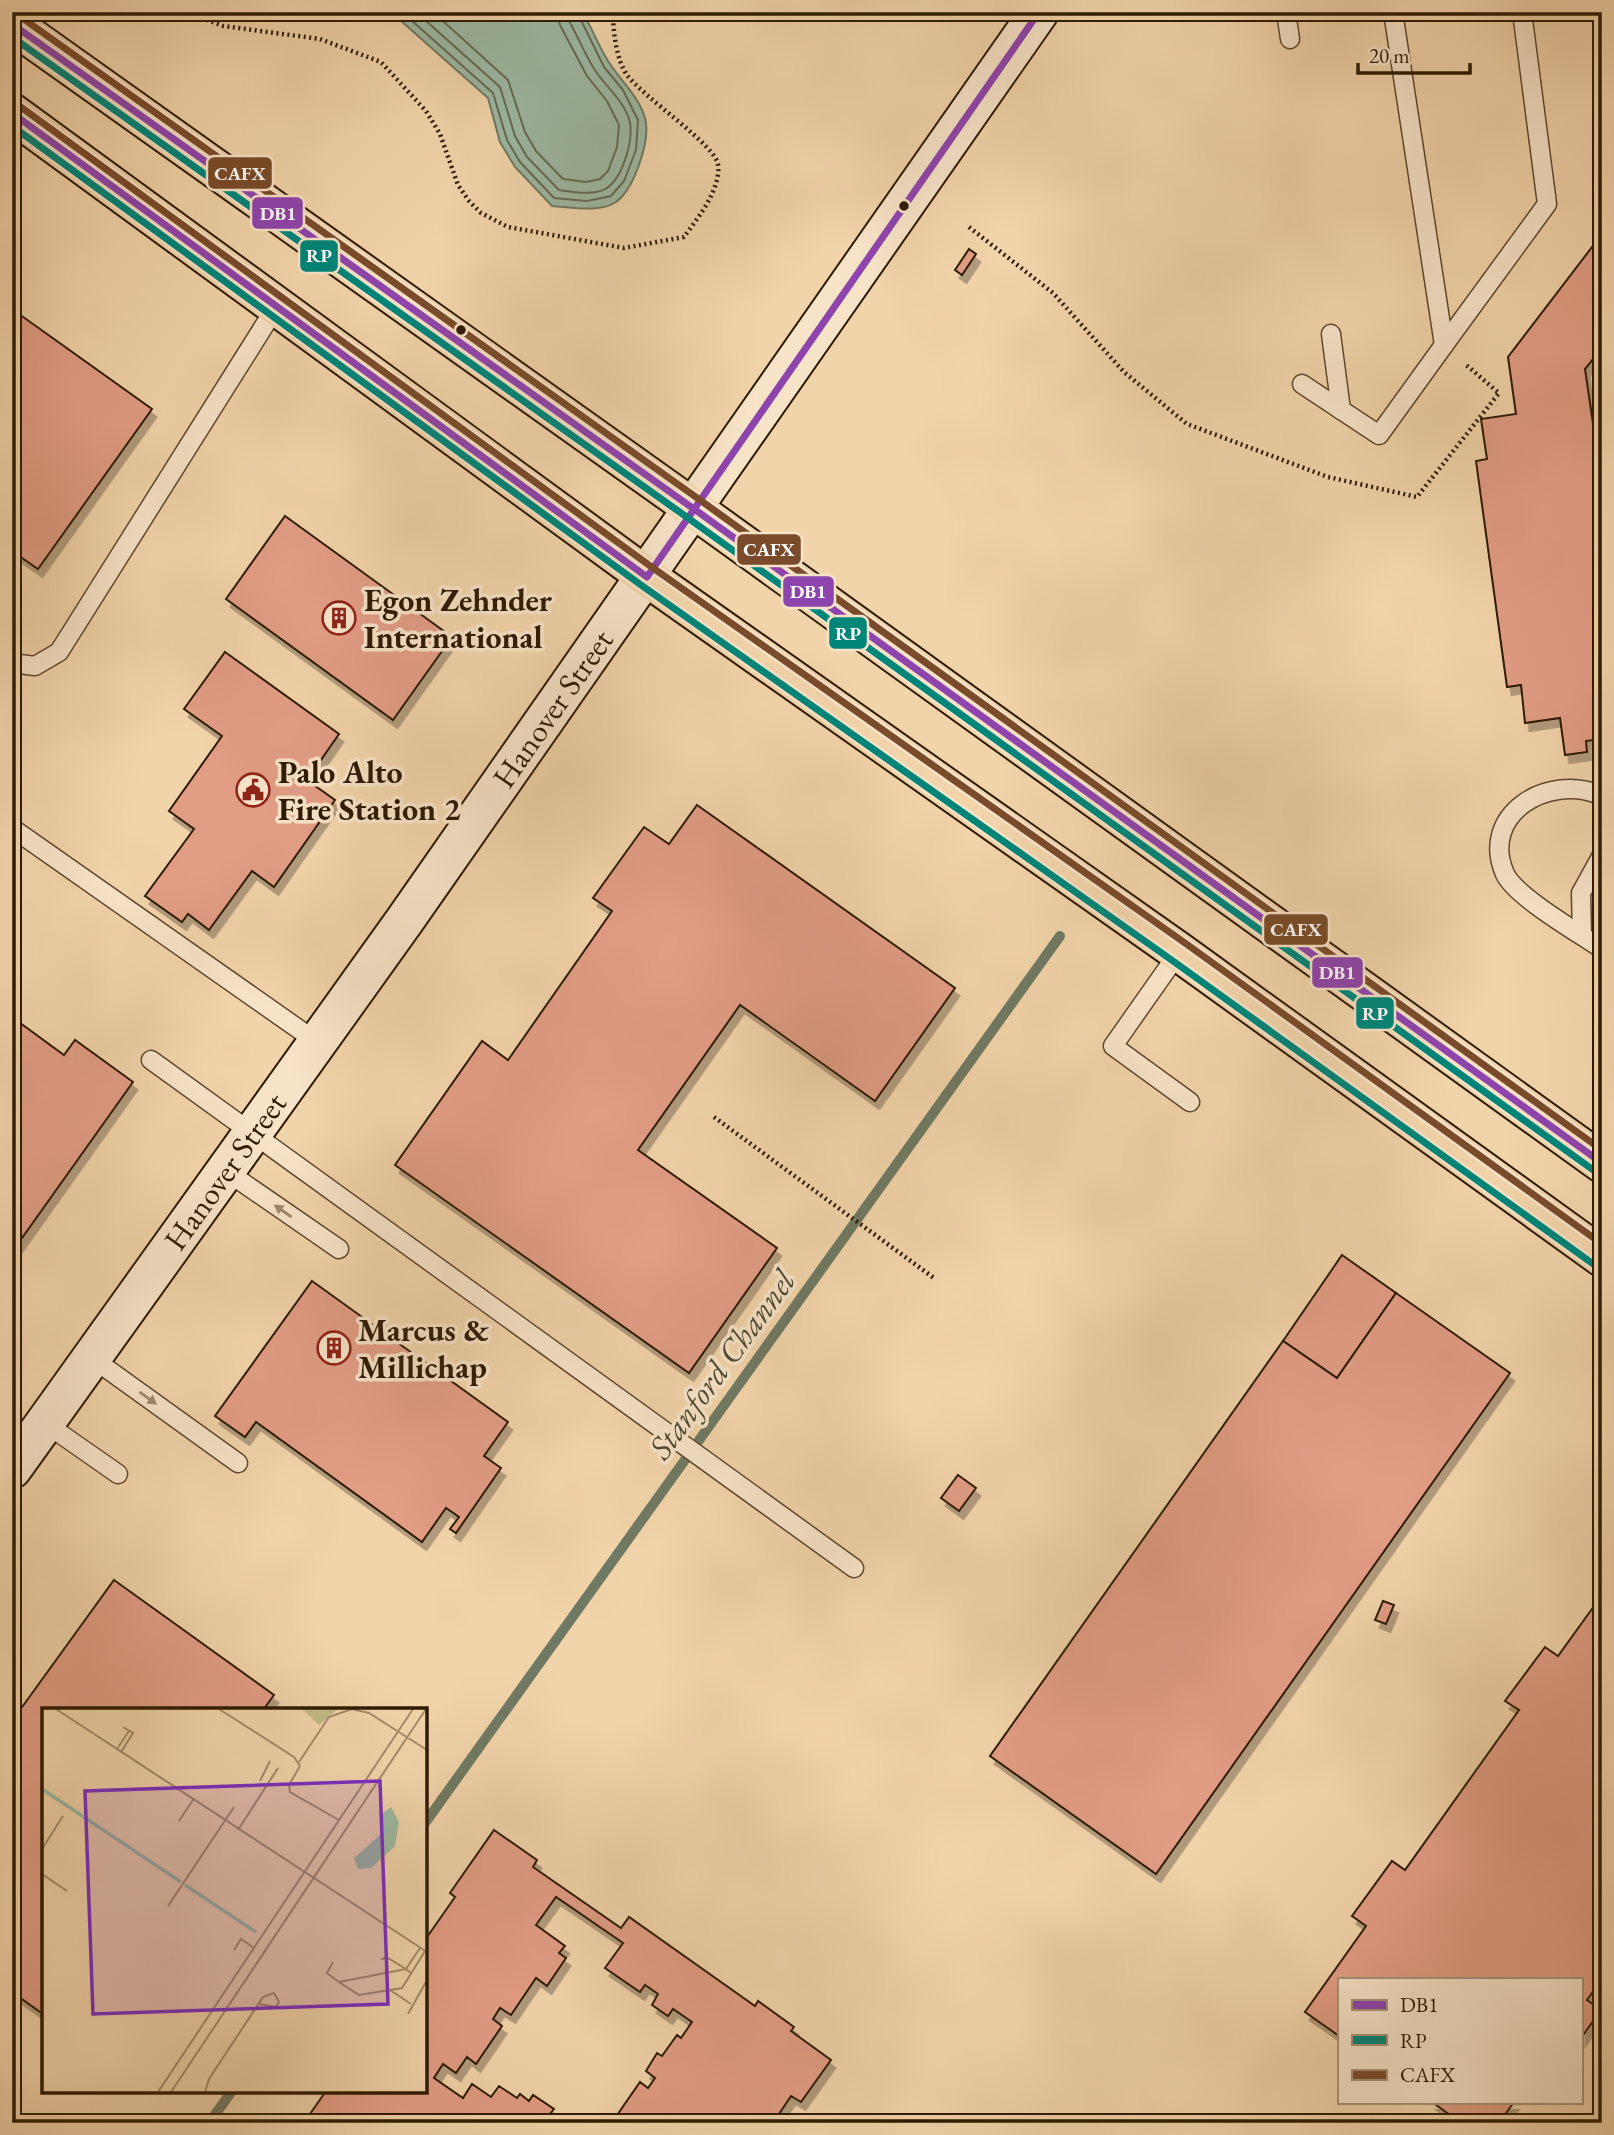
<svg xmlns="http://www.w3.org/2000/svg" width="1614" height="2135" font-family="'EB Garamond',serif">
	<defs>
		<filter id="shadow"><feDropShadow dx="4.5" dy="8" stdDeviation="0" flood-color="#0004"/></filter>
	</defs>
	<rect width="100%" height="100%" fill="#f2d4aa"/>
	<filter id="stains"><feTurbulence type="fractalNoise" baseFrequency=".00286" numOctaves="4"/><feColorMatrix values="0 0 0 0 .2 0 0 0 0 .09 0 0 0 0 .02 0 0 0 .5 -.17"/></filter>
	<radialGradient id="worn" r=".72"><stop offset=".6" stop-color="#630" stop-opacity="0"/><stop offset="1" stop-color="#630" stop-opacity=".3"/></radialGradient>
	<path fill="#9cb9a3" stroke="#707963" stroke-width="2" d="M391,12H582C593,29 599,48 610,64C622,82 639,97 645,118C651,140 634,189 616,202C600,213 570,207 552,206L515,167L500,142L488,98Z"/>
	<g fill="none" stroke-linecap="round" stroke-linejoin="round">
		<g stroke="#646a53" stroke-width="2">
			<path d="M402,12L493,93L507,140L520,162L554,198L587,201L611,196L624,181L636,150L638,120L623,90L604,67L577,12"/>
			<path d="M416,12L500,87L515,136L527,157L559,190C573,192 595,196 607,188C623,177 633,141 630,123C626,103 608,89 597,73C586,58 579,38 569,21L568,12"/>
			<path d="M433,12L508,80L525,132L536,151L563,179L586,182L600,179L608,171L617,147L619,125L607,101L587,76L560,25L557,12"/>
		</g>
		<g stroke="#707963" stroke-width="10">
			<path d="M425,1823L1060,936"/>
			<path d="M209,2123L232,2091"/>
		</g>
	</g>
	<g fill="#e29d85" stroke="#2d1a03" stroke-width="2" filter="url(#shadow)">
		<path d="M1602,234V348L1585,369L1602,485V749L1600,739L1586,741L1587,752L1565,755L1560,718L1525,723L1521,685L1507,687L1476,461L1487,459L1481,419L1516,414L1508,357Z"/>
		<path d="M969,249L976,254L962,275L955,270Z"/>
		<path d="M12,309L152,409L38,569L12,551Z"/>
		<path d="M285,516L452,637L393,720L226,599Z"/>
		<path d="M225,652L339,734L307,780L335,800L274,887L252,871L209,930L188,914L182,922L145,896L194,829L169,811L222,736L184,709Z"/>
		<path d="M697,805L955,988L875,1101L740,1005L638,1150L777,1248L689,1373L395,1165L482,1041L508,1060L612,911L593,898L644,827L669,844Z"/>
		<path d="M12,1017L64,1055L75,1040L133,1082L12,1252Z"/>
		<path d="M1342,1255L1396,1293L1337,1378L1283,1341Z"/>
		<path d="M312,1281L508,1422L484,1456L501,1468L456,1533L450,1529L459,1517L446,1508L422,1542L256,1422L245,1437L215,1416Z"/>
		<path d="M1396,1293L1510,1373L1156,1874L990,1756L1283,1341L1337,1378Z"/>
		<path d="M958,1475L976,1488L959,1511L941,1498Z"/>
		<path d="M114,1580L274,1695L263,1710H44L43,2014L12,1992V1721Z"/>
		<path d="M1602,1595V1979L1587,2000L1601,2010L1581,2038V1979H1339V2036L1305,2012L1366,1926L1352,1916L1392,1861L1405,1870L1519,1710L1505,1701L1545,1647L1558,1656Z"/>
		<path d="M1383,1601L1394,1605L1386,1624L1375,1620Z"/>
		<path d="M494,1830L537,1860L533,1867L621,1928L629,1917L755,2006L758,2001L794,2027L791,2031L831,2060L801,2102L791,2096L773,2123L613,2121L640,2082L648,2088L655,2078L646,2071L657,2053L662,2056L677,2035L681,2038L692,2022L673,2009L668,2016L652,2005L658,1994L645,1985L640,1992L605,1968L623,1943L556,1897L536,1925L565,1946L559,1953L566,1958L547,1986L536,1978L511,2015L500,2008L493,2019L502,2026L476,2064L467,2057L456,2073L443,2064L434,2078L463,2098L472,2084L491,2097L499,2086L517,2098L520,2094L529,2101L533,2095L554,2109L550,2114L559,2123H323L310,2114L326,2091H425V1940L455,1897L450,1893Z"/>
		<path d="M1432,2102H1514L1499,2123H1461Z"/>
	</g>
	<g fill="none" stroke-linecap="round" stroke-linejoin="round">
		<defs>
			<g id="lane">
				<path d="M1286,12L1290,39"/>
				<path d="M1393,12L1444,345L1547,204L1522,12"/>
				<path d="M1331,334L1341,410"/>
				<path d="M1302,384L1379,435L1444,345"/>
				<path d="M12,663L35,666L59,652L276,307"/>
				<path d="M1602,799L1600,795C1547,773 1479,815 1505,874C1516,897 1579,933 1602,949"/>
				<path d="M12,828L317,1042"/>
				<path d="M1582,935L1581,893L1602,855"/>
				<path d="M1179,952L1113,1046L1190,1102"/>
				<path d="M151,1060L854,1568"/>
				<path d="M226,1171L339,1249"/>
				<path d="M92,1358L238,1463"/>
				<path d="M45,1423L118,1474"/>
			</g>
			<g id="secondary">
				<path id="s1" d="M12,1469L405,920L1039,12"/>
			</g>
			<g id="primary">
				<path d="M12,24L694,509L1602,1163"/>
				<path d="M12,113L647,577L1179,952L1602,1257"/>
			</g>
		</defs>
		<use href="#lane" stroke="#5e482d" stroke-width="21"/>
		<use href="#secondary" stroke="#2d1a03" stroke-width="42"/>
		<use href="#primary" stroke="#2d1a03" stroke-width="42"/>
		<g stroke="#2d1a03" stroke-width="4.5" stroke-dasharray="2 3.5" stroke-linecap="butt">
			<path d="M186,12L223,26L320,39L381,62L426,111L440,134L458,185L469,201L481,213L508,227L624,248L684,237C698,218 721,189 718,165C717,146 643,97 627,75C616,59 613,31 613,12"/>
			<path d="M969,227L1053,293L1124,372L1187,424L1328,477L1417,497L1499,393L1465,364"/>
			<path d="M714,1117L934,1278"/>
		</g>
		<use href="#lane" stroke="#f7e3c8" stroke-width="18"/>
		<use href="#secondary" stroke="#f7e3c8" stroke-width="38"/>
		<use href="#primary" stroke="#f2d4aa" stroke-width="38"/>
		<defs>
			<g id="bus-1">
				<path d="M12,24L694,509L1602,1163"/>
				<path d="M12,113L647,577L1039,12"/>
			</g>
			<g id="bus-2">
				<path d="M12,37L688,518L1596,1172"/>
				<path d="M12,126L641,585L1173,961L1596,1266"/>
			</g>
			<g id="bus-3">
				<path d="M18,15L700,500L1602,1150"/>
				<path d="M18,105L653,568L1185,943L1602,1244"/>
			</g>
		</defs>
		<use href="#bus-1" stroke="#f7e3c8" stroke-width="12"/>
		<use href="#bus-2" stroke="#f7e3c8" stroke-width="12"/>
		<use href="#bus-3" stroke="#f7e3c8" stroke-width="12"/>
		<use href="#bus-1" stroke="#8e44ad" stroke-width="7"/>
		<use href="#bus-2" stroke="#008579" stroke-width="7"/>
		<use href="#bus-3" stroke="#7a4b2a" stroke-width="7"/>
	</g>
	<defs><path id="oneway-solid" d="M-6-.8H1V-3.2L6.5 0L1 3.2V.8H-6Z" transform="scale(1.75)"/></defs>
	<g fill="#9c896f">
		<use href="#oneway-solid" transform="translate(283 1211) rotate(-145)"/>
		<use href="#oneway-solid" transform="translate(148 1398) rotate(36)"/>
	</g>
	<defs>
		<symbol id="building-ring" viewBox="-11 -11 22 22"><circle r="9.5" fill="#f7e3c8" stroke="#8f2418" stroke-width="1.5"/><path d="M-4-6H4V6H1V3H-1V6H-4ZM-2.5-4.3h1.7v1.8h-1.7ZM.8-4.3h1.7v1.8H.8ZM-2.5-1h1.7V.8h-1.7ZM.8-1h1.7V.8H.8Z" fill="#8f2418"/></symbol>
		<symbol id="civic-ring" viewBox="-11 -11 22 22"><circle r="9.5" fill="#f7e3c8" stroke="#8f2418" stroke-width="1.5"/><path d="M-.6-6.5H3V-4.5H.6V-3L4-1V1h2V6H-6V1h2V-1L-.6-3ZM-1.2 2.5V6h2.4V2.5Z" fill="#8f2418"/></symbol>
	</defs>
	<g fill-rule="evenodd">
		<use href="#building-ring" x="320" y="599" width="38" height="38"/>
		<use href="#civic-ring" x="234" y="771" width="38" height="38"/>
		<use href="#building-ring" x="315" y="1329" width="38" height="38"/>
	</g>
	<g fill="#2d1a03" stroke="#f7e3c8" stroke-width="2.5">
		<circle cx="904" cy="206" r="6"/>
		<circle cx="461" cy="330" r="6"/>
	</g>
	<g text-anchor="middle" stroke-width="7" stroke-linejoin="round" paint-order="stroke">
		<g font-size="32" font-weight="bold" fill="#2d1a03" stroke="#f7e3c8" text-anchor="start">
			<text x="364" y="611">Egon Zehnder<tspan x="364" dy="37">International</tspan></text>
			<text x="278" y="783">Palo Alto<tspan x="278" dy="37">Fire Station 2</tspan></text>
			<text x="358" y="1341">Marcus &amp;<tspan x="358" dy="37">Millichap</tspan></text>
		</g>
		<g font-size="32" fill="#2d1a03" stroke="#f7e3c8">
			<text dy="11" stroke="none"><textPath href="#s1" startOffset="933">Hanover Street</textPath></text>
			<text dy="11" stroke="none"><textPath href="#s1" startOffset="366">Hanover Street</textPath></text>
		</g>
		<g font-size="33" font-style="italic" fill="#4e4a33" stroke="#f7e3c8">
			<text transform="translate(721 1364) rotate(-54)" y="12">Stanford Channel</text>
		</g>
	</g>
	<g transform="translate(42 1708)">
		<rect width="385" height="385" fill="#f2d4aa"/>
		<path d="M260,1H296L277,17Z" fill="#c1bb84"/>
		<path d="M349,99L357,114L353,138L329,160L316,161L312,150L339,126L338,107Z" fill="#9cb9a3"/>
		<path fill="none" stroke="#9cb9a3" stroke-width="3.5" d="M0,81L139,174M143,177L214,224"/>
		<path fill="none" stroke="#a38a67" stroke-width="2" d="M14,1L385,244M177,1L252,49L258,58L247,77L248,84L297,112M75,41L87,23M79,44L91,25L81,19M257,54L287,9L310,1L327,5L385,42M218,73L228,53M137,113L151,92M196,122L236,60M0,141L21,108M0,166L25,183M126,198L192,99M192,242L199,231L212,240M339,251L346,250L364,261L378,240M291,254L285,265L297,274M369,265L364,261L297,274L317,287L360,280L383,243M348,282L369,296M366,306L385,272M116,384L371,1M129,384L384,1M163,384L167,371L221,289L232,285L237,294L234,299L217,296"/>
		<path fill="#7b2cbf" fill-opacity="0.15" stroke="#7b2cbf" stroke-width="3.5" d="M338,73L346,296L51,306L43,83Z"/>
		<rect width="385" height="385" fill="none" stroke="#2d1a03" stroke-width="3.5"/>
	</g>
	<g stroke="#f7e3c8" stroke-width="2.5">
		<rect x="207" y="156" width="66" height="34" rx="7" fill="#7a4b2a"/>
		<rect x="251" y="196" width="53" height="34" rx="7" fill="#8e44ad"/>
		<rect x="299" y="239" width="40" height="34" rx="7" fill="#008579"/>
		<rect x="736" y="533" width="66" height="33" rx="7" fill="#7a4b2a"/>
		<rect x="782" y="575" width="53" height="33" rx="7" fill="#8e44ad"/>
		<rect x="828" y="616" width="40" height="34" rx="7" fill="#008579"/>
		<rect x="1263" y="913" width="66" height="33" rx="7" fill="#7a4b2a"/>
		<rect x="1311" y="956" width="53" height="33" rx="7" fill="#8e44ad"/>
		<rect x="1355" y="996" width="40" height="34" rx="7" fill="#008579"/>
	</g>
	<g font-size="19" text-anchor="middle" font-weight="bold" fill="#fff">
		<text x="240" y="180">CAFX</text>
		<text x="278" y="220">DB1</text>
		<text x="319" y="262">RP</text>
		<text x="769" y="556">CAFX</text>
		<text x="808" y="598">DB1</text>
		<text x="848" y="640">RP</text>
		<text x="1296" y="936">CAFX</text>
		<text x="1337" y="979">DB1</text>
		<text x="1375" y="1020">RP</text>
	</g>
	<rect width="1614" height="2135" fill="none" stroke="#f2d4aa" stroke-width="42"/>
	<rect x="14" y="14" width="1586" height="2107" fill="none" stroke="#2d1a03" stroke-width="3.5"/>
	<rect x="21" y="21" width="1572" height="2093" fill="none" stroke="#2d1a03" stroke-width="2"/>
	<rect x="1338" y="1978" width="245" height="126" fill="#f7e3c8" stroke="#a69379" stroke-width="2"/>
	<rect x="1352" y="2000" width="35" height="10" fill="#8e44ad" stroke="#a69379" stroke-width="2"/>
	<text x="1400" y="2012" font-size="21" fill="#2d1a03">DB1</text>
	<rect x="1352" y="2035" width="35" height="10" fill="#008579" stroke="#a69379" stroke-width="2"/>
	<text x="1400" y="2048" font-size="21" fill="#2d1a03">RP</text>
	<rect x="1352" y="2070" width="35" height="10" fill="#7a4b2a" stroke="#a69379" stroke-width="2"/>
	<text x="1400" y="2082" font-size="21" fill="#2d1a03">CAFX</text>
	<path d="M1358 63v10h112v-10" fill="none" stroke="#2d1a03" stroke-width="3.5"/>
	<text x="1369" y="63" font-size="21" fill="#2d1a03" stroke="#f7e3c8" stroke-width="5" paint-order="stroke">20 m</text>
	<rect width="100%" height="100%" filter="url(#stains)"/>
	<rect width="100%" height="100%" fill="url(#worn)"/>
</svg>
